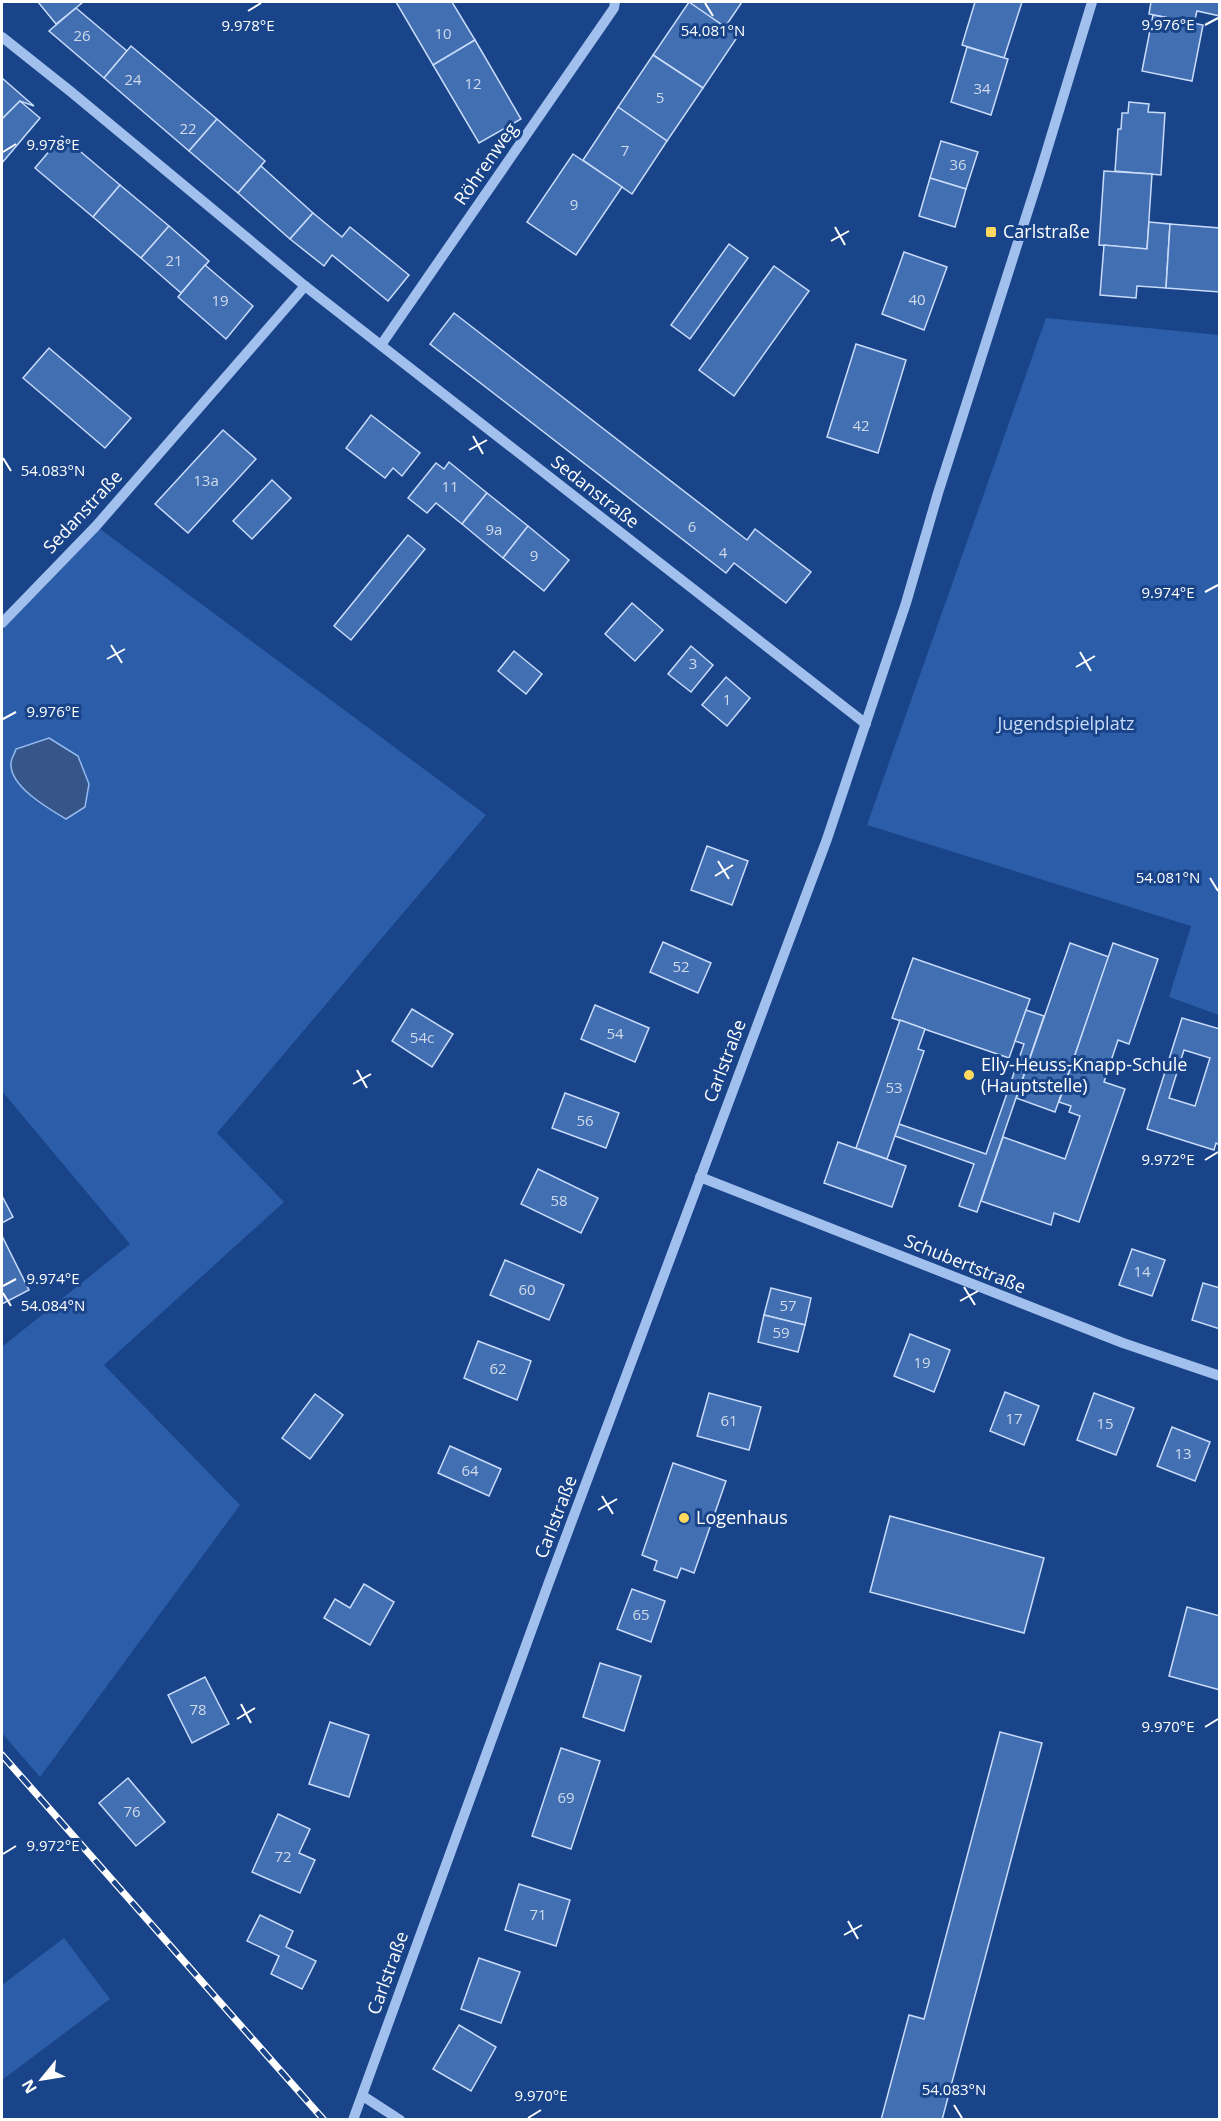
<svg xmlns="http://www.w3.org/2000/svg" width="1221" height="2121" font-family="'Open Sans',sans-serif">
	<rect width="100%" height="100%" fill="#194489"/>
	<g fill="#2c5da8">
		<path d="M1046,318L1219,335V1015L1169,997L1191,926L867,825Z"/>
		<path d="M96,526L486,815L217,1133L284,1202L104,1365L240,1505L40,1777L2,1733V1347L130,1244L2,1091V623Z"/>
		<path d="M64,1938L110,1999L2,2080V1985Z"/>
	</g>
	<path fill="#365689" stroke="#95baf0" stroke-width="1.5" d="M49,738L78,756L89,784L85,807L66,819C49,809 9,786 11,763C11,759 15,753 16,749Z"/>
	<g fill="#426eb2" stroke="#c8dcfa" stroke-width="1.5" fill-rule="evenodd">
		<path d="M38,2H80L82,3L56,24Z"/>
		<path d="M396,2H452L475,40L433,65Z"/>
		<path d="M688,2H742L725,27Z"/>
		<path d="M689,2L738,36L703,88L653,55Z"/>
		<path d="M975,2H1022L1004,58L962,45Z"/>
		<path d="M1151,2H1220V16L1197,11L1194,23L1149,14Z"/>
		<path d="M76,8L127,51L104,78L49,31Z"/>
		<path d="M1153,15L1203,25L1192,81L1142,71Z"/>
		<path d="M475,40L521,119L479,143L433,65Z"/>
		<path d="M131,46L217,119L189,151L104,78Z"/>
		<path d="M967,47L1008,59L991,115L951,102Z"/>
		<path d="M653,55L703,88L667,141L618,107Z"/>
		<path d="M2,78L34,106L20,101L2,119Z"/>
		<path d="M20,101L40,118L2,163V119Z"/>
		<path d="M1129,102L1149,104L1148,112L1165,113L1161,175L1115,171L1118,129H1121L1122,113H1128Z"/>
		<path d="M618,107L667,141L632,194L583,160Z"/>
		<path d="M217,119L265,161L238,193L189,151Z"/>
		<path d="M62,136L120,185L93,217L35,168Z"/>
		<path d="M941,141L978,152L966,189L930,178Z"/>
		<path d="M573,154L622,187L576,255L527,222Z"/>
		<path d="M261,166L313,213L290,239L238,193Z"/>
		<path d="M1104,171L1152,174L1147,249L1099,245Z"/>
		<path d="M930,178L966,189L955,227L919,216Z"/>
		<path d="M120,185L169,226L141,258L93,217Z"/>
		<path d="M313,213L342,237L350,227L409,275L388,301L332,255L324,266L290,239Z"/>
		<path d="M1149,222L1170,224L1166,288L1137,286L1136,298L1100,295L1104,245L1147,249Z"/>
		<path d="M1170,224L1220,228V292L1166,288Z"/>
		<path d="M169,226L209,261L181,293L141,258Z"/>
		<path d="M729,244L748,258L690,339L671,325Z"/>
		<path d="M904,252L947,267L924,330L882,314Z"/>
		<path d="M205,265L253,306L226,339L178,297Z"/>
		<path d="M774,266L809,291L734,396L699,370Z"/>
		<path d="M454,313L747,540L755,529L811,572L786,603L734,563L726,573L430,344Z"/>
		<path d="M856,344L906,360L878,453L827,437Z"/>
		<path d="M49,348L131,418L105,448L23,378Z"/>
		<path d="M371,415L420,453L402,476L393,468L385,478L346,448Z"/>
		<path d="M223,430L256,459L188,533L155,504Z"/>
		<path d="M449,462L487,493L462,524L436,503L427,513L408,498L436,463L444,469Z"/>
		<path d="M272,480L291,498L252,539L233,521Z"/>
		<path d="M487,493L528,526L503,558L462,524Z"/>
		<path d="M528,526L569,560L544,591L503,558Z"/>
		<path d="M408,535L425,549L351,640L334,626Z"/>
		<path d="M632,603L663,630L635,661L605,634Z"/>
		<path d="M691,646L713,665L691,692L668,674Z"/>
		<path d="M514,651L542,674L526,694L498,671Z"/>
		<path d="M726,677L750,698L727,726L702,705Z"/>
		<path d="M707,846L748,861L732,905L691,890Z"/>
		<path d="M663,942L711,963L698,993L650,972Z"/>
		<path d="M1070,943L1109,957L1055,1112L1016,1098Z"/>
		<path d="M1113,943L1158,959L1129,1044L1118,1040L1104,1082L1125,1089L1079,1222L1054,1213L1051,1225L981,1201L1003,1137L1065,1159L1080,1116L1069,1112L1071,1106L1059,1102Z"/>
		<path d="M913,958L1030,999L1009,1058L892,1018Z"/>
		<path d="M595,1005L649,1028L635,1062L581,1039Z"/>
		<path d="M412,1009L453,1034L432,1067L392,1041Z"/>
		<path d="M1026,1010L1044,1016L977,1212L959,1206L974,1164L895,1136L899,1124L986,1154L1024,1044L1015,1041Z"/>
		<path d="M1182,1018L1220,1029V1145L1216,1143L1214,1150L1147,1129ZM1184,1050L1210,1058L1195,1106L1169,1098Z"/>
		<path d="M900,1020L925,1029L918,1049L924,1051L887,1159L856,1148Z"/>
		<path d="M565,1093L619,1113L606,1148L552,1128Z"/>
		<path d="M838,1142L906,1166L892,1207L824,1183Z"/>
		<path d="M538,1169L598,1198L581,1233L521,1204Z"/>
		<path d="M2,1196L13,1217L2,1223Z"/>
		<path d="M2,1236L29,1290L2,1304Z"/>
		<path d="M1132,1249L1165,1260L1152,1296L1119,1285Z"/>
		<path d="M505,1260L564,1285L549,1320L490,1295Z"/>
		<path d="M1203,1283L1220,1288V1329L1192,1320Z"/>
		<path d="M771,1288L811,1298L805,1325L764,1315Z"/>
		<path d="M764,1315L805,1325L798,1352L758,1342Z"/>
		<path d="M910,1334L950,1350L934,1392L894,1376Z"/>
		<path d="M478,1341L531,1361L517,1400L464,1378Z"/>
		<path d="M1005,1392L1039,1406L1024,1445L990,1431Z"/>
		<path d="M709,1393L761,1407L749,1450L697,1436Z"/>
		<path d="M1094,1393L1134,1408L1116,1455L1077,1440Z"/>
		<path d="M315,1394L343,1415L310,1459L282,1438Z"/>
		<path d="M1172,1427L1210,1442L1195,1481L1157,1466Z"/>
		<path d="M450,1446L501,1469L489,1496L438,1473Z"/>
		<path d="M673,1463L726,1481L694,1573L681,1568L677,1578L654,1570L657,1561L642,1555Z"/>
		<path d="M890,1516L1044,1558L1024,1633L870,1592Z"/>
		<path d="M364,1584L394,1602L370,1645L324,1618L335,1599L350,1608Z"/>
		<path d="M632,1589L665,1601L651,1642L617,1629Z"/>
		<path d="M1187,1607L1220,1616V1690L1169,1676Z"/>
		<path d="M600,1663L641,1676L624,1731L583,1717Z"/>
		<path d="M205,1677L229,1724L192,1743L168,1695Z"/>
		<path d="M330,1722L369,1735L349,1797L309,1784Z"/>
		<path d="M1000,1732L1042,1743L942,2120H881L909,2015L924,2019Z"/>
		<path d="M561,1748L600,1761L571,1849L532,1836Z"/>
		<path d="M128,1778L165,1822L136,1846L99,1803Z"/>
		<path d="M278,1814L310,1829L299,1853L315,1860L300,1893L252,1872Z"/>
		<path d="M519,1884L570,1900L556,1946L505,1930Z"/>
		<path d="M260,1915L293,1931L286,1947L316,1961L302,1989L271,1974L279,1956L247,1941Z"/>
		<path d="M479,1958L520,1972L501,2023L461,2009Z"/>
		<path d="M459,2025L496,2047L471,2091L433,2069Z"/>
	</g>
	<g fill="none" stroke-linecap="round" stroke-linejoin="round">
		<g stroke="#a2c0ed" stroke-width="10">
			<path d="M2,37L70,91L305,286L866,724"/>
			<path d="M381,345L614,8L615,2"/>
			<path d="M2,623L96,526L305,286"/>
			<path d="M700,1177L1123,1343L1220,1376"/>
			<path d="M363,2096L400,2120"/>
			<path d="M353,2120L549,1582L827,839L906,603L938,493L1040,173L1092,2"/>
		</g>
		<defs>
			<path id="rail" d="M2,1755L324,2120"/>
		</defs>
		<use href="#rail" stroke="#fff" stroke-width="7"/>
		<use href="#rail" stroke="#194489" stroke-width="4.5" stroke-dasharray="14" stroke-linecap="butt"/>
	</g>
	<path fill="none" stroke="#fff" stroke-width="2" d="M705,3L713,16M248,11L261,3M1205,25L1218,18M3,152L16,144M835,227L845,245M831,241L849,231M473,436L483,454M469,450L487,440M3,458L11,471M1205,592L1218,585M111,645L122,663M1080,652L1091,671M107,659L125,649M1076,667L1095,656M3,719L16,712M718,861L729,879M715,876L733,865M1210,878L1218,891M357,1070L367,1088M353,1084L371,1074M1205,1160L1218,1152M3,1286L16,1279M964,1287L975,1305M3,1293L11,1306M960,1301L978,1291M602,1496L613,1514M598,1510L617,1499M241,1704L251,1723M237,1719L255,1708M1205,1727L1218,1719M3,1854L16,1846M848,1921L858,1939M844,1935L862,1925M954,2105L962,2118M528,2118L541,2110"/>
	<g fill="#ffd95e" stroke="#194489" stroke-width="2">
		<rect x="985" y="226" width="12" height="12" rx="3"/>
		<circle cx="969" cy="1075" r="6"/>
		<circle cx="684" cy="1518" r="6"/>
	</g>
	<g text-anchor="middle" stroke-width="6" stroke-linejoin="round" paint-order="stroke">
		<g font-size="15" fill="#d0dbec">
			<text x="443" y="39">10</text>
			<text x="82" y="41">26</text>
			<text x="133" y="85">24</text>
			<text x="473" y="89">12</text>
			<text x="982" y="94">34</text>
			<text x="660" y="103">5</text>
			<text x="188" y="134">22</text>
			<text x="625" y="156">7</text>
			<text x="958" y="170">36</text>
			<text x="574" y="210">9</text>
			<text x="174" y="266">21</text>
			<text x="917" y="305">40</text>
			<text x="220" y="306">19</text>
			<text x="861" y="431">42</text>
			<text x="206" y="486">13a</text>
			<text x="450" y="492">11</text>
			<text x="692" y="532">6</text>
			<text x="494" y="535">9a</text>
			<text x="723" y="558">4</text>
			<text x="534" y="561">9</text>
			<text x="693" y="669">3</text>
			<text x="727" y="705">1</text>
			<text x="681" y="972">52</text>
			<text x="615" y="1039">54</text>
			<text x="422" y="1043">54c</text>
			<text x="894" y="1093">53</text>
			<text x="585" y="1126">56</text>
			<text x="559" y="1206">58</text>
			<text x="1142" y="1277">14</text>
			<text x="527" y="1295">60</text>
			<text x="788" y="1311">57</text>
			<text x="781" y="1338">59</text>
			<text x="922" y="1368">19</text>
			<text x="498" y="1374">62</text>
			<text x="1014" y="1424">17</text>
			<text x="729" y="1426">61</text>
			<text x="1105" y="1429">15</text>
			<text x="1183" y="1459">13</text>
			<text x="470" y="1476">64</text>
			<text x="641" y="1620">65</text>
			<text x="198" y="1715">78</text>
			<text x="566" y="1803">69</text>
			<text x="132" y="1817">76</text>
			<text x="283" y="1862">72</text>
			<text x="538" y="1920">71</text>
		</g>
		<g font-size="18" fill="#fff" stroke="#194489">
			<text transform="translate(486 164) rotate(-55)" y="6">Röhrenweg</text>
			<text transform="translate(595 492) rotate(38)" y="6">Sedanstraße</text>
			<text transform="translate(83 512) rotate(-47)" y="6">Sedanstraße</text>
			<text transform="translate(725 1061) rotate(-69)" y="6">Carlstraße</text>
			<text transform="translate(965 1264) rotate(22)" y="6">Schubertstraße</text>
			<text transform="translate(556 1517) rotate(-69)" y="6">Carlstraße</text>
			<text transform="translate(388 1973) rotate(-70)" y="6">Carlstraße</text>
		</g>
		<g font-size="18" fill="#fff" stroke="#194489" text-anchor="start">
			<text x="1003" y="238">Carlstraße</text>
			<text x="981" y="1071">Elly-Heuss-Knapp-Schule<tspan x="981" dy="21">(Hauptstelle)</tspan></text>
			<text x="696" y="1524">Logenhaus</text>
		</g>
		<g font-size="18" fill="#c8dcfa" stroke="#194489">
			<text x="1066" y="730">Jugendspielplatz</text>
		</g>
	</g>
	<g font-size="15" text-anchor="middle" fill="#fff" stroke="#194489" stroke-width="6" stroke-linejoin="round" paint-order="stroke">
		<text x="1168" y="30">9.976°E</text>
		<text x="248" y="31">9.978°E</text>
		<text x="713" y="36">54.081°N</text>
		<text x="53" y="150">9.978°E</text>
		<text x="53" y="476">54.083°N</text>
		<text x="1168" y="598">9.974°E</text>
		<text x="53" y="717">9.976°E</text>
		<text x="1168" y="883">54.081°N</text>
		<text x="1168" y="1165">9.972°E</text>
		<text x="53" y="1284">9.974°E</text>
		<text x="53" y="1311">54.084°N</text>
		<text x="1168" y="1732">9.970°E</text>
		<text x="53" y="1851">9.972°E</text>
		<text x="954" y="2095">54.083°N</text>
		<text x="541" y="2101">9.970°E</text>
	</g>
	<rect width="1221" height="2121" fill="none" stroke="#ffffff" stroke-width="6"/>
	<g transform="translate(42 2079) rotate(240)" stroke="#194489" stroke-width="4.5" paint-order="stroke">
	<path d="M0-4.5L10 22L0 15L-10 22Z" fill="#ffffff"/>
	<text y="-9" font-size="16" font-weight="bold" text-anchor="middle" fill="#ffffff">N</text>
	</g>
</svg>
